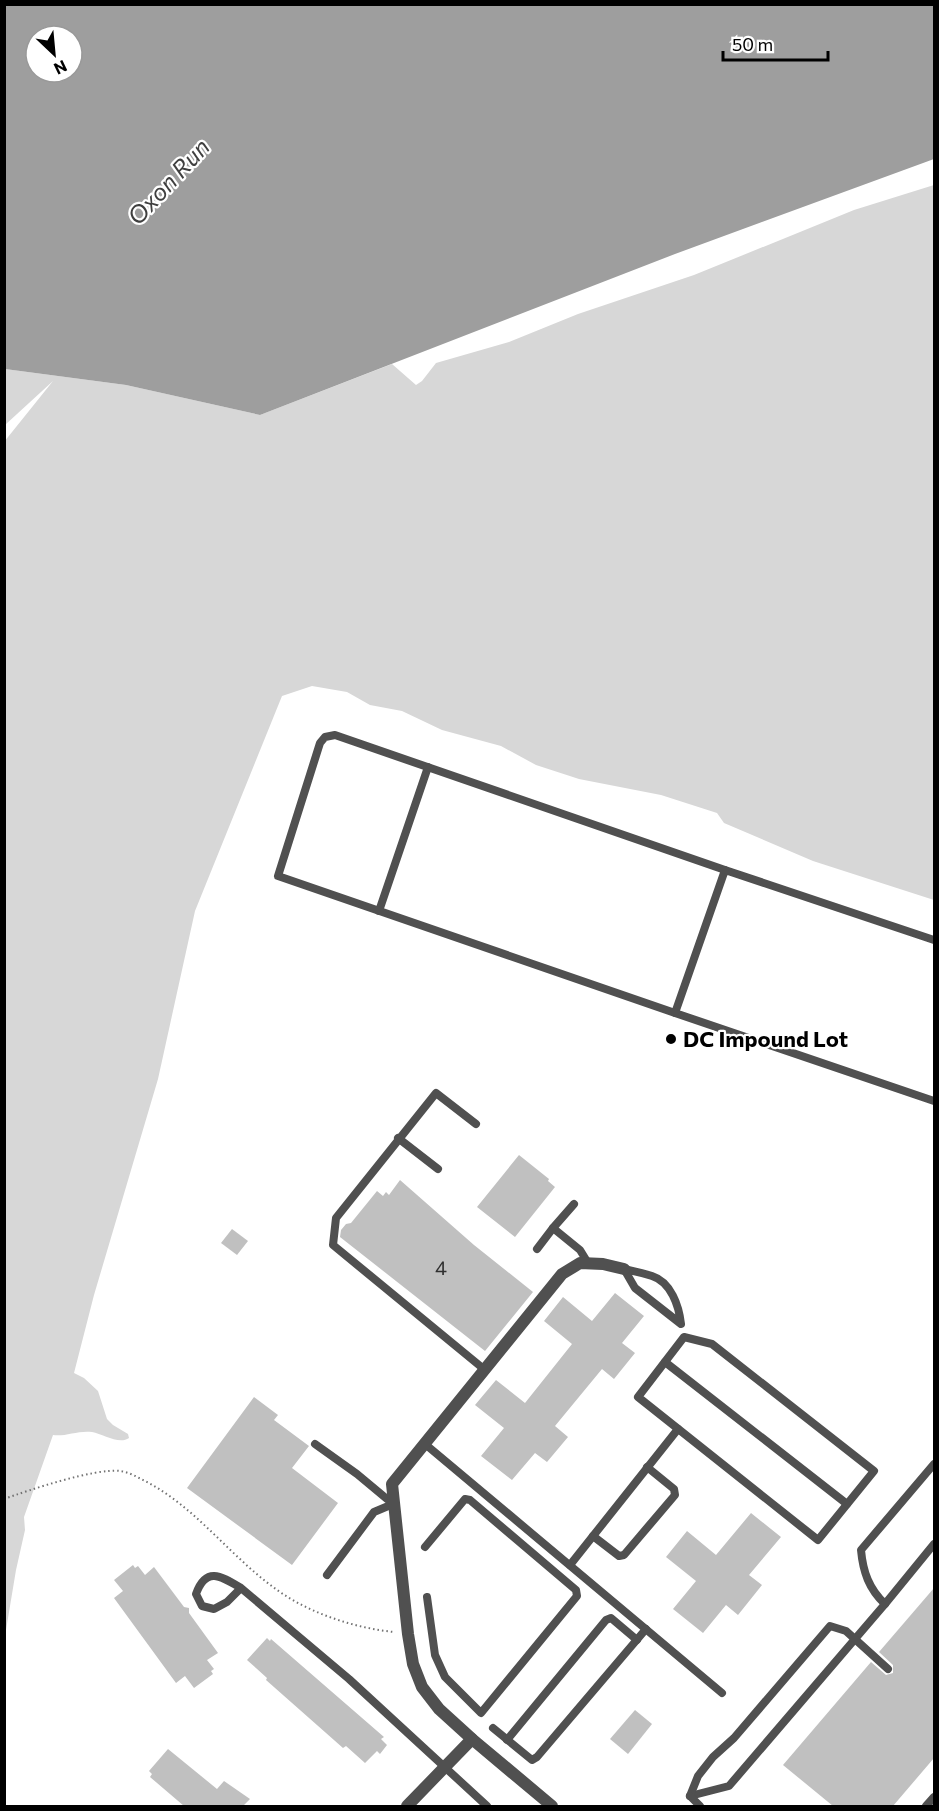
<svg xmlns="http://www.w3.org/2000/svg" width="939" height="1811" font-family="Commissioner,sans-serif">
	<rect width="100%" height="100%" fill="#fff"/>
	<path fill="#d7d7d7" d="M934,185V900L813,861L724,823L717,813L661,795L579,779L536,765L501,746L442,730L402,711L370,705L347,692L312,686L282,696L195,911L158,1079L94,1295L74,1373L84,1378L98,1391L107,1419L113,1425L128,1434L129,1438C119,1445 103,1434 92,1432C79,1430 64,1437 53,1435L24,1517L25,1530L16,1570L5,1636L4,442L53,381L5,425V369L126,385L260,415L392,364L416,385L422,381L436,363L509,342L578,314L694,275L854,210Z"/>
	<path fill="#9e9e9e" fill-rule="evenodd" d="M5,4L934,5V159L675,254L260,415L126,385L5,369ZM36,36H72V72H36Z"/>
	<g fill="#c0c0c0">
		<path d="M519,1155L549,1179L548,1181L555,1187L515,1237L477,1207Z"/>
		<path d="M400,1180L474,1245L533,1292L485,1351L340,1237L341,1230L346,1224L351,1223L377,1191L383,1196L386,1192L389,1195Z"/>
		<path d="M232,1229L248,1241L237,1255L221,1243Z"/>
		<path d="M615,1293L644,1316L622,1343L635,1353L614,1379L602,1369L555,1426L568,1437L547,1462L535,1453L512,1480L481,1456L504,1428L475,1405L496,1380L525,1403L572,1344L544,1321L563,1297L592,1321Z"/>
		<path d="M254,1397L278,1415L274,1420L309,1446L292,1468L338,1503L292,1565L187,1488Z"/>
		<path d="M751,1513L781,1537L749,1575L762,1585L738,1615L726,1605L703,1633L673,1609L696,1581L666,1557L687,1531L716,1555Z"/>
		<path d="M133,1565L135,1568L138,1566L145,1575L154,1567L184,1607L189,1608V1613L218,1653L207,1660L214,1669L211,1671L213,1674L194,1688L185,1676L176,1683L114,1598L123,1591L114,1580Z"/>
		<path d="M934,1588V1758L893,1806H833L783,1765L871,1662L886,1675L893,1673V1665L879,1652Z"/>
		<path d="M267,1638L270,1641L271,1639L384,1737L381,1739L387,1745L380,1754L377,1751L365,1763L346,1746L343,1748L266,1680L267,1678L247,1660Z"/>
		<path d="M635,1710L652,1724L628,1754L610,1739Z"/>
		<path d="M168,1749L217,1789L224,1781L250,1799L243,1806H184L150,1777L152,1774L149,1771Z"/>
	</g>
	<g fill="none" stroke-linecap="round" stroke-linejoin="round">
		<path stroke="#727272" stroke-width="2" stroke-dasharray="1.5 3" stroke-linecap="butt" d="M4,1499C29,1490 95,1468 120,1471C129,1472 137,1477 145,1481C198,1508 233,1561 283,1594C315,1615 356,1628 394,1632"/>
		<g stroke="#505050" stroke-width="8">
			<path d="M379,911L428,767"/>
			<path d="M934,940L725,870L675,1013L934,1101"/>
			<path d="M675,1013L278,876L320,743L325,737L335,735L725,870"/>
			<path d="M476,1124L436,1093L336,1218L333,1245L485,1370"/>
			<path d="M398,1138L438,1169"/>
			<path d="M574,1204L553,1228L580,1250L588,1263"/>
			<path d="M537,1249L553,1228"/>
			<path d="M624,1269C633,1271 643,1273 652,1276C671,1282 679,1306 681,1324L635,1288Z"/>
			<path d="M684,1337L712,1344L874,1471L818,1540L638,1397Z"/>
			<path d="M665,1362L847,1504"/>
			<path d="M315,1444L357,1474L393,1504L374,1512L327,1575"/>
			<path d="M425,1444L722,1693"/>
			<path d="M593,1536L619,1556L624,1555L675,1495L674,1489L647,1467"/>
			<path d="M425,1547L465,1499L470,1500L576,1590L577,1596L481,1713L445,1677L435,1655L427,1597"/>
			<path d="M570,1565L678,1429"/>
			<path d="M241,1588L227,1602L214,1609L202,1606L196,1594C206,1566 221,1576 241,1588L349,1679L487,1806"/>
			<path d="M885,1604C869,1589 863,1572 861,1550L934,1464"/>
			<path d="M493,1728L532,1760L537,1757L646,1629"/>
			<path d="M507,1740L606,1620L611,1618L637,1640"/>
			<path d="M690,1796L729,1786L885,1604L934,1544"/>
			<path d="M690,1796L698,1776L713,1757L734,1738L830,1626L846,1631L888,1669"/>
			<path d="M690,1796L700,1806"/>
			<path d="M926,1806L934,1797"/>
		</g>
		<g stroke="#505050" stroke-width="12">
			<path d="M407,1806L472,1739"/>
			<path d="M552,1806L472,1739L439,1709L422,1687L413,1664L408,1634L392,1484L562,1274L580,1263L603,1264L624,1269"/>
		</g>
	</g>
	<circle fill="#000" stroke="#fff" stroke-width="2" cx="671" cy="1039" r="6"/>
	<g text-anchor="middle" stroke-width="4.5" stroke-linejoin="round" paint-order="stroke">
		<g font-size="20" fill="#303030">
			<text x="441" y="1275">4</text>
		</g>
		<g font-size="22" font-weight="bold" fill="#000" stroke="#fff" text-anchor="start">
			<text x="683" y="1047">DC Impound Lot</text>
		</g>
		<g font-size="24" font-style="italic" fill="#3f3f3f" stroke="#fff">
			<text transform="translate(169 182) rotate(-47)" y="8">Oxon Run</text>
		</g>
	</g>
	<rect width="939" height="1811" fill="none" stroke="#000000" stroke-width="12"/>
	<g transform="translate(54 54) rotate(154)"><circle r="28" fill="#ffffff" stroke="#999999" stroke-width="1.5"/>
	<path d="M0-4.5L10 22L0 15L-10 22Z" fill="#000000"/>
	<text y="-9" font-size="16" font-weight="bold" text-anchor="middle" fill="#000000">N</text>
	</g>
	<path d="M723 51v9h105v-9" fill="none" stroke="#000000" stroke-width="3"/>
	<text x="732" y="51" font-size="18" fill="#000000" stroke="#ffffff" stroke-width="4.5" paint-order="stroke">50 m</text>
</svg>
